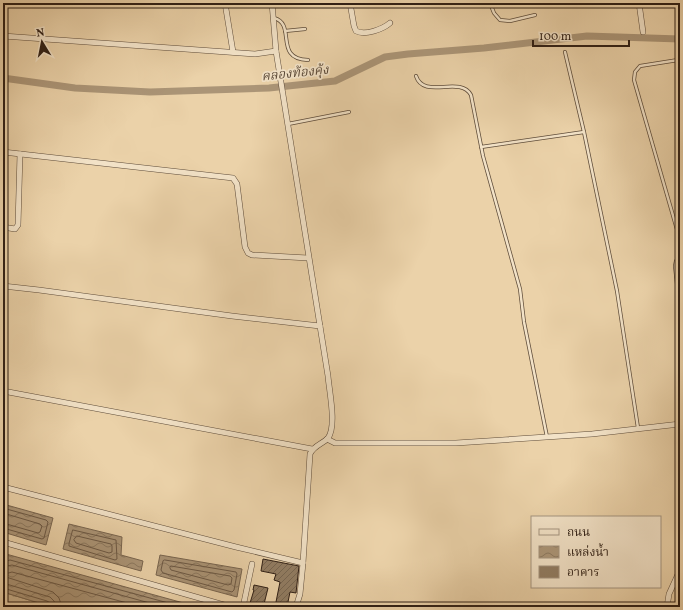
<svg xmlns="http://www.w3.org/2000/svg" width="683" height="610" font-family="Vollkorn,'Noto Serif Thai',serif">
	<defs>
		<pattern id="forest-firs" width="22" height="20" patternUnits="userSpaceOnUse"><rect width="22" height="20" fill="#cbb490"/><path d="M5 1l3.5 6h-7zM16 11l3.5 6h-7z" fill="#af9a7b"/></pattern>
		<pattern id="water-waves" width="16" height="10" patternUnits="userSpaceOnUse"><rect width="16" height="10" fill="#ab9577"/><path d="M0 5q4-4 8 0t8 0" fill="none" stroke="#8c7960"/></pattern>
		<pattern id="building-hatch" width="6" height="6" patternUnits="userSpaceOnUse"><rect width="6" height="6" fill="#917c62"/><path d="M-1 1l2-2M0 6l6-6M5 7l2-2" fill="none" stroke="#776550"/></pattern>
	</defs>
	<rect width="100%" height="100%" fill="#ebd2a9"/>
	<filter id="stains"><feTurbulence type="fractalNoise" baseFrequency=".005" numOctaves="4"/><feColorMatrix values="0 0 0 0 .2 0 0 0 0 .09 0 0 0 0 .02 0 0 0 .5 -.17"/></filter>
	<radialGradient id="worn" r=".72"><stop offset=".6" stop-color="#630" stop-opacity="0"/><stop offset="1" stop-color="#630" stop-opacity=".3"/></radialGradient>
	<path fill="url(#forest-firs)" stroke="#7d6a52" d="M3,592L52,607H3Z"/>
	<g fill="url(#water-waves)" stroke="#796650">
		<path d="M3,504L53,518L46,545L3,532Z"/>
		<path d="M69,524L122,537L121,555L143,561L141,571L63,549Z"/>
		<path d="M6,554L198,607H52L3,592V565Z"/>
		<path d="M160,555L242,569L237,597L156,575Z"/>
	</g>
	<g fill="none" stroke-linecap="round" stroke-linejoin="round">
		<g stroke="#6d5a46" stroke-width="1">
			<path d="M3,508L46,520L48,522L44,538L42,539L3,528"/>
			<path d="M3,513L40,524L42,526L40,532L38,533L3,523"/>
			<path d="M73,530L116,540L117,559L115,560L69,546V544Z"/>
			<path d="M77,536L111,544L112,546V552L109,553L76,543L74,540Z"/>
			<path d="M165,560L236,572L237,574L234,590L232,592L163,573L161,570L163,561Z"/>
			<path d="M3,562L10,560L183,607"/>
			<path d="M171,566L230,576L232,578L231,584L228,585L171,570L170,568Z"/>
			<path d="M3,567L12,565L164,607"/>
			<path d="M3,583L50,597L54,601L56,607"/>
			<path d="M3,588L47,601L50,603L51,607"/>
			<path d="M62,607L59,598L53,592L6,577L5,574L12,572L142,607"/>
		</g>
		<path stroke="#ab9577" stroke-width="7" d="M3,78L75,88L150,92L269,88L335,81L385,57L408,54L484,48L587,36L680,39"/>
	</g>
	<g fill="url(#building-hatch)" stroke="#2f1f15">
		<path d="M263,559L299,566L296,593L290,592L287,607H275L280,582L274,580L276,574L261,571Z"/>
		<path d="M254,585L268,588L264,604L261,603V605L250,603L254,590H253Z"/>
	</g>
	<g fill="none" stroke-linecap="round" stroke-linejoin="round">
		<defs>
			<g id="service">
				<path d="M490,3L494,13L500,20L510,21L535,15"/>
				<path d="M463,5L474,3"/>
				<path d="M274,18C297,24 273,59 308,60"/>
				<path d="M285,31L305,29"/>
				<path d="M565,52L584,132L617,291L638,428"/>
				<path d="M678,60L640,66L635,72L634,80L680,240"/>
				<path d="M416,76C424,100 460,75 471,95L483,156L520,289L524,322L547,437"/>
				<path d="M288,124L349,112"/>
				<path d="M481,147L584,132"/>
				<path d="M680,255L676,261L675,266L680,311"/>
			</g>
			<g id="minor">
				<path d="M225,3L233,52"/>
				<path d="M272,3L276,51L328,376C329,390 337,426 328,438C323,444 314,445 310,454L303,563L300,594L296,607"/>
				<path d="M350,3L354,26L356,31C365,36 383,29 390,23"/>
				<path d="M639,3L643,32"/>
				<path d="M3,36L255,54L276,51"/>
				<path d="M3,152L233,178L237,184L245,247L248,253L252,255L308,258"/>
				<path d="M3,227L15,229L18,225L20,154"/>
				<path d="M3,286L39,290L232,316L320,326"/>
				<path d="M3,391L312,449"/>
				<path d="M327,439L335,443H456L592,434L680,424"/>
				<path d="M3,487L236,547L303,563"/>
				<path d="M3,542L231,607"/>
				<path d="M243,607L252,564"/>
				<path d="M667,607L669,594L680,570"/>
			</g>
		</defs>
		<use href="#service" stroke="#5e4c3a" stroke-width="4"/>
		<use href="#minor" stroke="#5e4c3a" stroke-width="6"/>
		<path stroke="#2f1f15" stroke-width="1" stroke-dasharray="3 2" stroke-linecap="butt" d="M3,607H4"/>
		<use href="#service" stroke="#f2e2c7" stroke-width="2.5"/>
		<use href="#minor" stroke="#f2e2c7" stroke-width="5"/>
	</g>
	<g text-anchor="middle" stroke-width="3.5" stroke-linejoin="round" paint-order="stroke">
		<g font-size="13" font-style="italic" fill="#5a4837" stroke="#f2e2c7">
			<text transform="translate(295 72) rotate(-6)" y="5">คลองท้องคุ้ง</text>
		</g>
	</g>
	<rect width="683" height="610" fill="none" stroke="#ebd2a9" stroke-width="16"/>
	<rect x="4" y="4" width="675" height="602" fill="none" stroke="#2f1f15" stroke-width="2"/>
	<rect x="8" y="8" width="667" height="594" fill="none" stroke="#2f1f15"/>
	<rect x="531" y="516" width="130" height="72" fill="#f2e2c7" stroke="#a49480"/>
	<rect x="539" y="529" width="20" height="6" fill="#f2e2c7" stroke="#a49480"/>
	<text x="567" y="536" font-size="12" fill="#2f1f15">ถนน</text>
	<rect x="539" y="546" width="20" height="12" fill="url(#water-waves)" stroke="#a49480"/>
	<text x="567" y="556" font-size="12" fill="#2f1f15">แหล่งน้ำ</text>
	<rect x="539" y="566" width="20" height="12" fill="#917c62" stroke="#a49480"/>
	<text x="567" y="576" font-size="12" fill="#2f1f15">อาคาร</text>
	<g transform="translate(42 42) rotate(350)" stroke="#f2e2c7" stroke-width="3" paint-order="stroke">
	<path d="M0-3L7 15L0 10L-7 15Z" fill="#2f1f15"/>
	<text y="-6" font-size="11" font-weight="bold" text-anchor="middle" fill="#2f1f15">N</text>
	</g>
	<path d="M533 40v6h96v-6" fill="none" stroke="#2f1f15" stroke-width="2"/>
	<text x="539" y="40" font-size="12" fill="#2f1f15" stroke="#f2e2c7" stroke-width="3" paint-order="stroke">100 m</text>
	<rect width="100%" height="100%" filter="url(#stains)"/>
	<rect width="100%" height="100%" fill="url(#worn)"/>
</svg>
